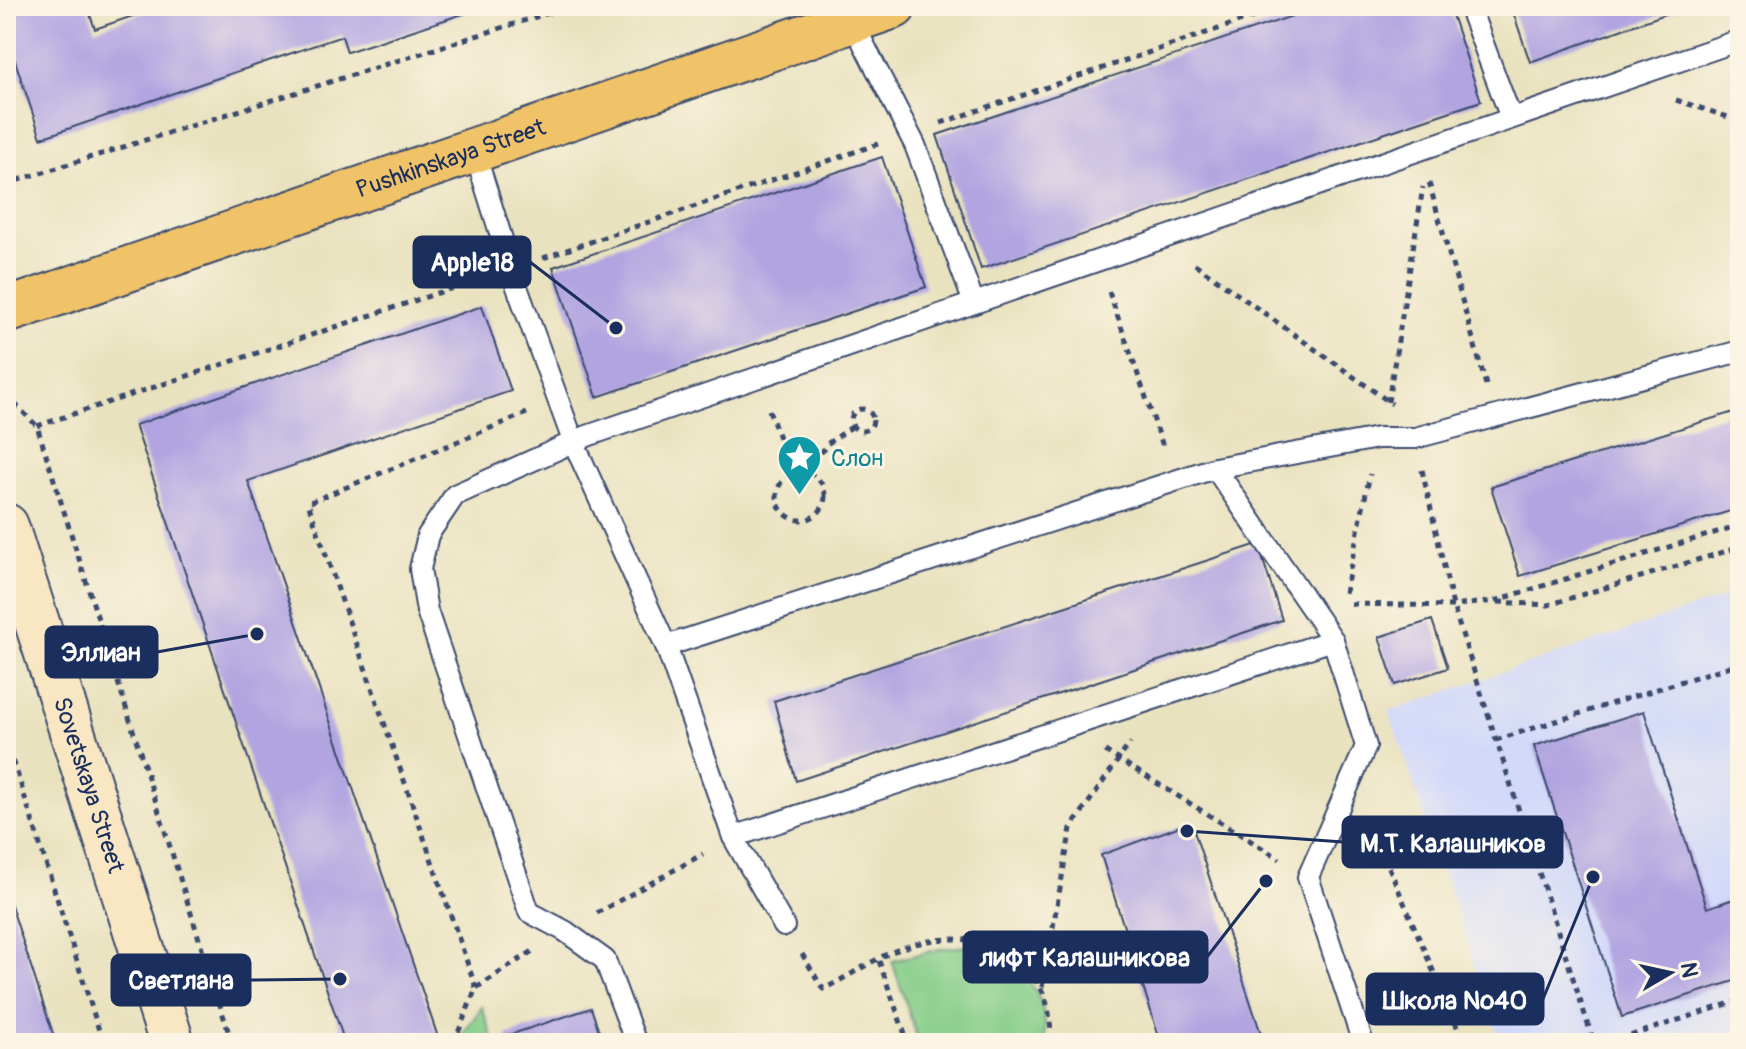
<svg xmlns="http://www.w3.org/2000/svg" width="1746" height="1049" font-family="Pangolin,sans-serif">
	<rect width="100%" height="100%" fill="#fcf5e5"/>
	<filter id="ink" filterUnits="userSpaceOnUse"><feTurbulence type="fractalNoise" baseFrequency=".0125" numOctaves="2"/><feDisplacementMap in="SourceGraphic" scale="16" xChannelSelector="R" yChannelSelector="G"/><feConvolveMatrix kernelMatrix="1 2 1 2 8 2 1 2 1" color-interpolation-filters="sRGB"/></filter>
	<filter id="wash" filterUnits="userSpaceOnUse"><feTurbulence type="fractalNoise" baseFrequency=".006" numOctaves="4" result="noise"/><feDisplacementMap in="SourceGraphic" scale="32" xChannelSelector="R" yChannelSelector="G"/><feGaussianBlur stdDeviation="1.8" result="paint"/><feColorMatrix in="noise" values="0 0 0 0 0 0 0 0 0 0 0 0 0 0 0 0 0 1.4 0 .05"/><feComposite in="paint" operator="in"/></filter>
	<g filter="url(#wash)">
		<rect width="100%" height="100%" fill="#e9e2bf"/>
		<path fill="#d2d9f9" d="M1740,592V1043H1501L1389,711Z"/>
		<g fill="#83cc87" stroke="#4f7e72" stroke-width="2">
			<path d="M966,946C1015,958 1052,988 1044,1043H919L892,961L940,949Z"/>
			<path d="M482,1007L494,1043H456Z"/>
		</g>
		<g id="blocks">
			<g fill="#b1a4e1">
				<path d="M6,6H87L95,29L162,6L484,7L347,52L342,36L41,138L6,34Z"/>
				<path d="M1322,6H1449L1481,101L981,269L937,135Z"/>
				<path d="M1511,6H1688L1530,62Z"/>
				<path d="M882,157L926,287L597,397L553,267Z"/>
				<path d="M482,306L511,391L248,481L440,1043H345L135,425Z"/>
				<path d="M1740,410V508L1520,576L1491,487Z"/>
				<path d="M1258,544L1282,620L796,781L774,701Z"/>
				<path d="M1432,620L1448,668L1395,685L1379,637Z"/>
				<path d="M1644,711L1707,908L1740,897V979L1622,1017L1534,746Z"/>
				<path d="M1191,822L1264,1043H1161L1101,855Z"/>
				<path d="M6,893H7L56,1043H6Z"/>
				<path d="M591,1008L603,1043H508L506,1036Z"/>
			</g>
		</g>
	</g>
	<g filter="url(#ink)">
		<use href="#blocks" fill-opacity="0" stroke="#3a4a6d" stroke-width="2"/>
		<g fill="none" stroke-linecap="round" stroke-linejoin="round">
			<defs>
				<g id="lane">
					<path d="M1469,6L1511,118"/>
					<path d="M852,21L915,145L974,303"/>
					<path d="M474,150L517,287L573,441L666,646L1215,468L1378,438H1415L1740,351"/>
					<path d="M1333,640L1366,746L1308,877L1363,1043"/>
					<path d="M666,646L733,837L1333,640L1215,468"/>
					<path d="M733,837L784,926"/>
					<path d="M636,1043L605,960L565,931L529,912L427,611L420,569L428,535L455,495L587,436L1740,40"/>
				</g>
				<g id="secondary">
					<path id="s1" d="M6,526L172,1043"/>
				</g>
				<g id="primary">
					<path id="s2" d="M6,311L894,6"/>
				</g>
			</defs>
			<use href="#lane" stroke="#3a4a6d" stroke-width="24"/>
			<use href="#secondary" stroke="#3a4a6d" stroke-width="48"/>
			<use href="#primary" stroke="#3a4a6d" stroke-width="48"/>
			<g stroke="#3a4a6d" stroke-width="5" stroke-dasharray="6 6" stroke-linecap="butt">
				<path d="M1676,100L1740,121"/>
				<path d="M941,123L1286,6"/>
				<path d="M1429,183L1486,385"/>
				<path d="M6,184L571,6"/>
				<path d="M543,258L878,144"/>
				<path d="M1195,264L1392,404"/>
				<path d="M1109,292L1164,449"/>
				<path d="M6,395L37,426L232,1043"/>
				<path d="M1388,402L1423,187"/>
				<circle cx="862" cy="420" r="11"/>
				<path d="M769,410L792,474"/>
				<path d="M37,426L480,279"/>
				<path d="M1422,470L1453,606L1594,1043"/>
				<circle cx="801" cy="496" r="24"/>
				<path d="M807,473L827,444L853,426"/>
				<path d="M1345,593L1370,474"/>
				<path d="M1498,602L1548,605L1740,547"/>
				<path d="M1351,604L1453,606L1494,601L1740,525"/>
				<path d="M6,738L103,1043"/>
				<path d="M1496,740L1740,663"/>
				<path d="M1105,751L1280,859"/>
				<path d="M1370,823L1464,1043"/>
				<path d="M597,913L703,854"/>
				<path d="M802,954L823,989C849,977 874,958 900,949C974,920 1058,955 1050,1043"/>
				<path d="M879,961L908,1043"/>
				<path d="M1042,987L1071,828L1130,743"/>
				<path d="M476,988L308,503L527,413"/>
				<path d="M454,1043L476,988L533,951"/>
				<path d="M1608,1043L1740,1000"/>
			</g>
			<use href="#lane" stroke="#fff" stroke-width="20"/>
			<use href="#secondary" stroke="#f9e7c3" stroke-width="44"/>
			<use href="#primary" stroke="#f1c369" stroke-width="44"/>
		</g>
	</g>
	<defs>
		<symbol id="sight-pin" viewBox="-11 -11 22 30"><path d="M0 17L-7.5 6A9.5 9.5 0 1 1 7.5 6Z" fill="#0f9aa8" stroke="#fcf5e5"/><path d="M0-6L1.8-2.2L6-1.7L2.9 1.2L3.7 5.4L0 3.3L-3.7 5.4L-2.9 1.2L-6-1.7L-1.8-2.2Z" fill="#fff"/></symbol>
	</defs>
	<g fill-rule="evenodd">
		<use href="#sight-pin" x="774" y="432" width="51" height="69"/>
	</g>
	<g text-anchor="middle" stroke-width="6" stroke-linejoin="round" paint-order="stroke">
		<g font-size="24" fill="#1b2f5e" stroke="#fcf5e5">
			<text dy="8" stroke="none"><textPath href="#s2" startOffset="470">Pushkinskaya Street</textPath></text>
			<text dy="8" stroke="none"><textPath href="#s1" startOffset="272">Sovetskaya Street</textPath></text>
		</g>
		<g font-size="24" fill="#0d838f" stroke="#fcf5e5" text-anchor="start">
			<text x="831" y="466">Слон</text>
		</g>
	</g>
	<path fill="none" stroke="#1b2f5e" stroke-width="3" d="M616 328L530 262M257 634L157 652M1187 831L1343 842M1266 881L1207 957M340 979L250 980M1593 877L1543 999"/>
	<g fill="#1b2f5e" stroke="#fcf5e5" stroke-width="3">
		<circle cx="616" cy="328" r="8"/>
		<circle cx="257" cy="634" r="8"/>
		<circle cx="1187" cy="831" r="8"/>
		<circle cx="1266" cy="881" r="8"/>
		<circle cx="340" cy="979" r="8"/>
		<circle cx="1593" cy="877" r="8"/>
	</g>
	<g fill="#1b2f5e" stroke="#1b2f5e" stroke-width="3">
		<rect x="414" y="237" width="116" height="50" rx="8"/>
		<rect x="46" y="627" width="111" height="50" rx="8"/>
		<rect x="1343" y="817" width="219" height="50" rx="8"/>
		<rect x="964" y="932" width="243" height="50" rx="8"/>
		<rect x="112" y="955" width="138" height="50" rx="8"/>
		<rect x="1367" y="974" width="176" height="50" rx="8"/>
	</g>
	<g font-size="26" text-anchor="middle" font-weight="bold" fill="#fff">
		<text x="472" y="271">Apple18</text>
		<text x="101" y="661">Эллиан</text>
		<text x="1453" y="852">М.Т. Калашников</text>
		<text x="1085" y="966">лифт Калашникова</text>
		<text x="181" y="989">Светлана</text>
		<text x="1455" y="1009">Школа №40</text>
	</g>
	<rect width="1746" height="1049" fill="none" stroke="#fcf5e5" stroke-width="32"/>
	<g transform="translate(1670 973) rotate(81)" stroke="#fcf5e5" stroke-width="6" paint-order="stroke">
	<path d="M0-6L14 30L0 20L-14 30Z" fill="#1b2f5e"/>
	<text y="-12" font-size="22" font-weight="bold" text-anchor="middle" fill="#1b2f5e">N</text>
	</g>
</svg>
